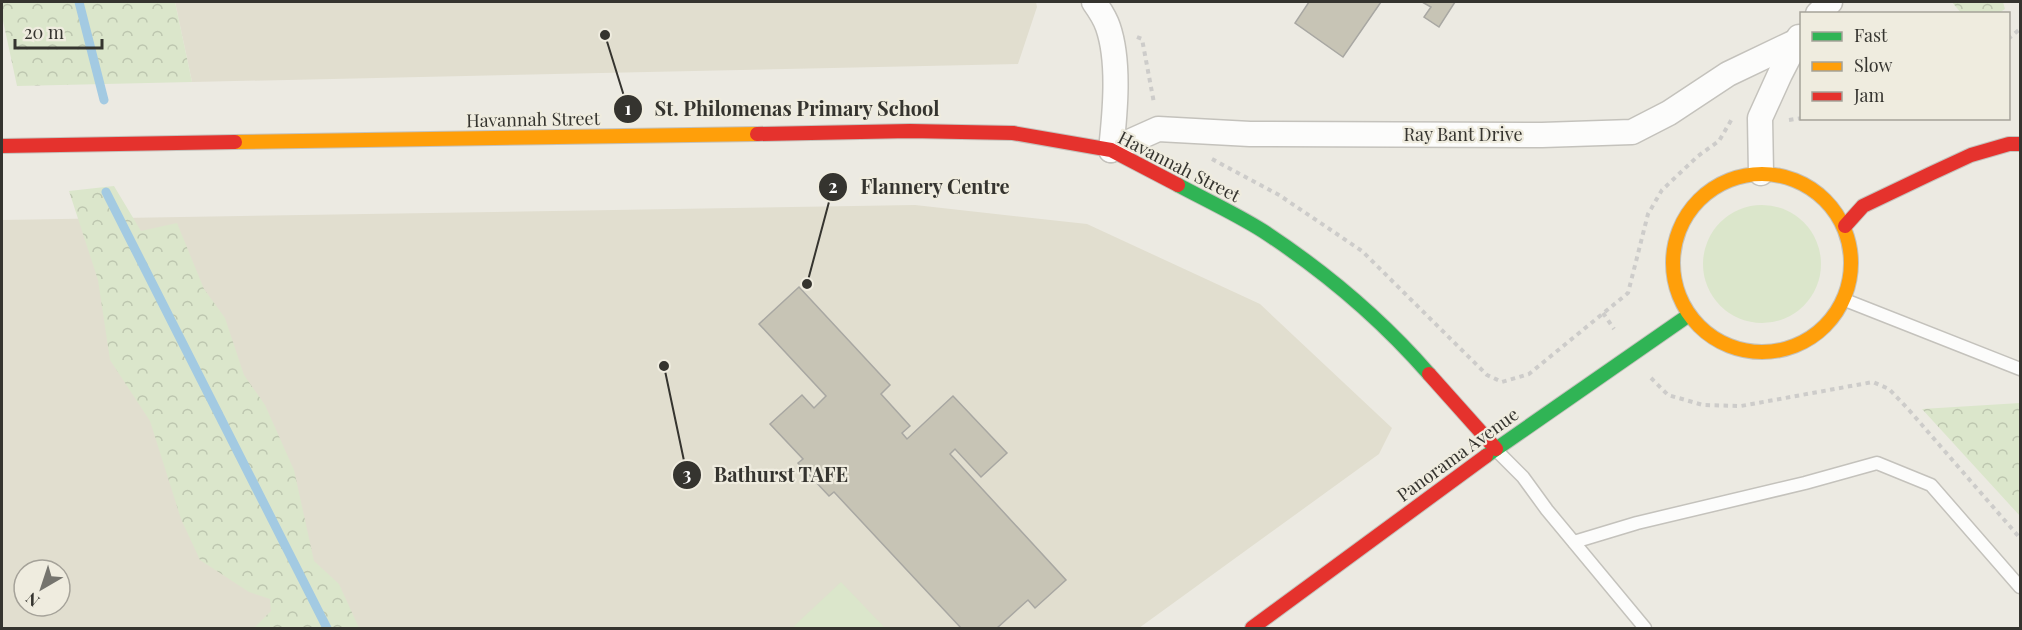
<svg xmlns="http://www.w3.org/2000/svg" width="2022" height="630" font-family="'Playfair Display',serif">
	<defs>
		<pattern id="forest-crowns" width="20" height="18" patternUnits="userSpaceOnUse" patternTransform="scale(1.5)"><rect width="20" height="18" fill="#dbe6cb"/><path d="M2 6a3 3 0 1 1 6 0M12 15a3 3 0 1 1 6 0" fill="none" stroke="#bdc6af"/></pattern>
	</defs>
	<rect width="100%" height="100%" fill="#eceae2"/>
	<g fill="#e1decf" fill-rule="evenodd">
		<path d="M175,2H1036L1037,7L1018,64L192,82Z"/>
		<path d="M915,205L1087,224L1260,304L1392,428L1379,454L1139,628H2V220ZM24,570H60V606H24Z"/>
	</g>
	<g fill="#dbe6cb">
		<circle cx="1762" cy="264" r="59"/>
		<path d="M841,582L885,628H796L794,626Z"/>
	</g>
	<g fill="url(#forest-crowns)">
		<path d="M2,2H175L192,82L17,86L2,16Z"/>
		<path d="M1952,2H2003L2005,9L1999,13H1961Z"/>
		<path d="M114,186L141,231L177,223L204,289L225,318L244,375L265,405L294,470L314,561L339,584L359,628H254L271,611L270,599L249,592L200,560L181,519L150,421L110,360L98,280L69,191Z"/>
		<path d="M2020,403V516L1922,409Z"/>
	</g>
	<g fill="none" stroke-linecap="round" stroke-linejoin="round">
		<g stroke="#a3cae2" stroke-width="9">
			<path d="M79,2L104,100"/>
			<path d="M106,192L327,628"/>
		</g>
	</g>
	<g fill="#c7c4b5" stroke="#a8a7a2" stroke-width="1.5">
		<path d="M1309,2H1381L1343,57L1295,23Z"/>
		<path d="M1422,2H1455L1439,27L1424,17L1431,7Z"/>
		<path d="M799,287L890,385L881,394L910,426L902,433L907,439L953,396L1007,453L981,477L955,449L950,454L1066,580L1035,608L1028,600L997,628H961L834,492L829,496L798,463L803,459L770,424L802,395L814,408L826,396L759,324Z"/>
	</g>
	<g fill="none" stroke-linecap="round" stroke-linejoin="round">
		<defs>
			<g id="lane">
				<path d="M1845,300L2020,369"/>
				<path d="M1496,450L1523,477L1547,510L1645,628"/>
				<path d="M1574,542L1637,523L1805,483L1877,463L1931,485L2020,587"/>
			</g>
			<g id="street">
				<path d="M1094,2C1099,9 1105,18 1108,27C1120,62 1115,113 1111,150"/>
				<path d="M1818,14L1830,2"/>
				<path d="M1111,150L1158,129L1250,134L1542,135L1632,132L1669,113L1728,74L1795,42"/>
				<path d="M1761,173L1760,118L1780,74L1799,37"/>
			</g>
			<g id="fast">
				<path d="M1178,185C1206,200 1236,214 1263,231C1324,271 1381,319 1429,374"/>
				<path d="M1486,456L1689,315"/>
			</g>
			<g id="slow">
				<path d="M235,142L757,134"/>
				<circle cx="1762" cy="263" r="89"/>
			</g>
			<g id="jam">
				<path d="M757,134L910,131L1013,133L1111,150L1178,185"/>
				<path d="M2,146L235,142"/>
				<path d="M1845,226L1863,206L1930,174L1971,155L2009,144H2020"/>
				<path d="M1429,374L1496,449"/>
				<path d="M1252,628L1486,456"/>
			</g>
		</defs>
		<use href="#lane" stroke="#c4c2bc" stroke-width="15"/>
		<use href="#street" stroke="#c4c2bc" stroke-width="27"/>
		<use href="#fast" stroke="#c4c2bc" stroke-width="16"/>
		<use href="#slow" stroke="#c4c2bc" stroke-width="16"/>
		<use href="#jam" stroke="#c4c2bc" stroke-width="16"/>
		<g stroke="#cdccca" stroke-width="4" stroke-dasharray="4.5 4.5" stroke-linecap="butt">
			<path d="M1137,37L1142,39L1154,103"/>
			<path d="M2008,39L2020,29"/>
			<path d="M1789,120L1802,118"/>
			<path d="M1212,159L1279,195L1362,251L1487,375L1502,382L1529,374L1628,293L1648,214L1662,190L1698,156L1719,141L1733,117"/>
			<path d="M1603,313L1614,329"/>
			<path d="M1651,378L1668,395L1703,405L1741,406L1873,382L1889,389L1909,410L2020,538"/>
		</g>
		<use href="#lane" stroke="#fcfcfb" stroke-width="12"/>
		<use href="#street" stroke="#fcfcfb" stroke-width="24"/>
		<use href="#fast" stroke="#30b455" stroke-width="14"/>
		<use href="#slow" stroke="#ff9f0a" stroke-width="14"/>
		<use href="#jam" stroke="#e5322d" stroke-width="14"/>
	</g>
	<g text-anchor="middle" stroke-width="4.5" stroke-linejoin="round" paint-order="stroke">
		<g font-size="18" fill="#35342f" stroke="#efecdf">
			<text transform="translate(533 120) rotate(-1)" y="6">Havannah Street</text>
			<text x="1463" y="141">Ray Bant Drive</text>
			<text transform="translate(1179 167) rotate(27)" y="6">Havannah Street</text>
			<text transform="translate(1458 455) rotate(-36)" y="6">Panorama Avenue</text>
		</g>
	</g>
	<path fill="none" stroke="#35342f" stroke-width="2" d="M605 35L628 109M807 284L833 187M664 366L687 475"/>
	<g fill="#35342f" stroke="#efecdf" stroke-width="2">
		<circle cx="605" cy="35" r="6"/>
		<circle cx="807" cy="284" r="6"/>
		<circle cx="664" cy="366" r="6"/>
		<circle cx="628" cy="109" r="15"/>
		<circle cx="833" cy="187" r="15"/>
		<circle cx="687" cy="475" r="15"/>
	</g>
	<g font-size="18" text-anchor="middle" font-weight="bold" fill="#fff">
		<text x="628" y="115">1</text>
		<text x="833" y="193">2</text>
		<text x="687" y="481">3</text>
	</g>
	<g font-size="20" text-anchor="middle" font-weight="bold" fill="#35342f" stroke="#efecdf" stroke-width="4.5" stroke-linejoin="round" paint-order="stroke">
		<text x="797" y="116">St. Philomenas Primary School</text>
		<text x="935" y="194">Flannery Centre</text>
		<text x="781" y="482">Bathurst TAFE</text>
	</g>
	<rect width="2022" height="630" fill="none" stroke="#35342f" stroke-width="6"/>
	<rect x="1800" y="12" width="210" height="108" fill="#efecdf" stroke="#a5a299" stroke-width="1.5"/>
	<rect x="1812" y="32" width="30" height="9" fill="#30b455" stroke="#a5a299" stroke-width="1.5"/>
	<text x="1854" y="42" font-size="18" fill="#35342f">Fast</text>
	<rect x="1812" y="62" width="30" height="9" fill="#ff9f0a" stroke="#a5a299" stroke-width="1.5"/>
	<text x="1854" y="72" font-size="18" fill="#35342f">Slow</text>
	<rect x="1812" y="92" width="30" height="9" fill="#e5322d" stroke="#a5a299" stroke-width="1.5"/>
	<text x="1854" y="102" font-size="18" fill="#35342f">Jam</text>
	<g transform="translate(42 588) rotate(219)"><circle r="28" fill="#efecdf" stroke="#a5a299" stroke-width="1.5"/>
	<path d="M0-4.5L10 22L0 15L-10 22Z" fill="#75746e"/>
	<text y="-9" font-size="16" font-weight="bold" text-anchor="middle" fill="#35342f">N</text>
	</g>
	<path d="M15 39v9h87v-9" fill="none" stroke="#35342f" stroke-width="3"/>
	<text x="24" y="39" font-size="18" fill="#35342f" stroke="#efecdf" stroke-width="4.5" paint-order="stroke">20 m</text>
</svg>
